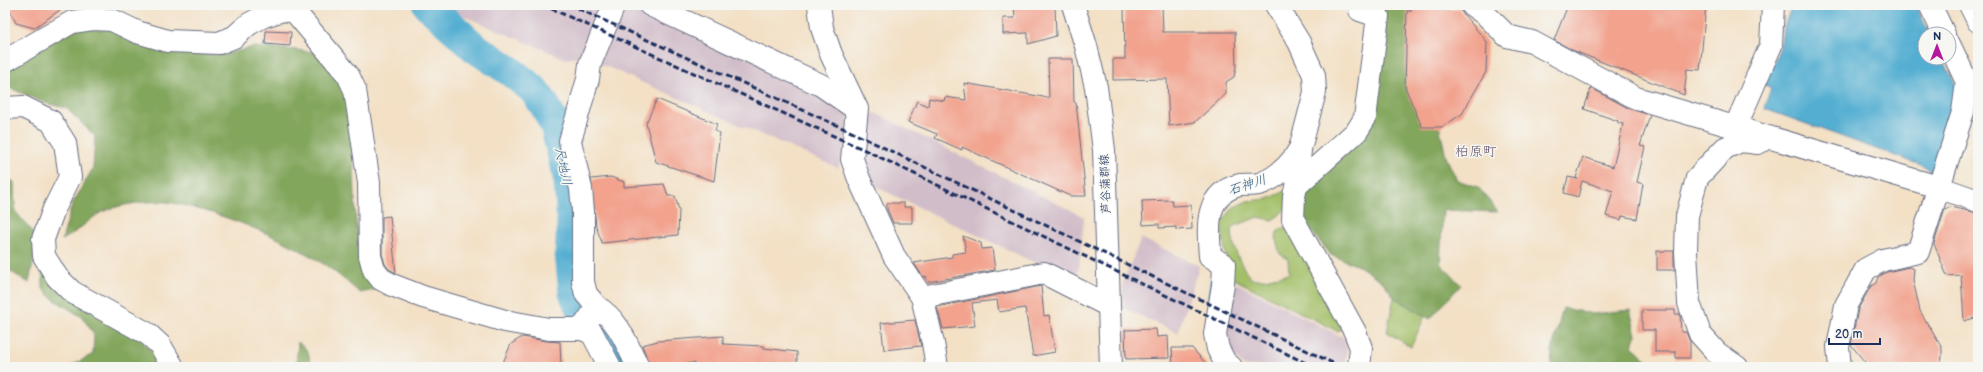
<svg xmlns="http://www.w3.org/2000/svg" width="1983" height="372" font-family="'Balsamiq Sans','Klee One',sans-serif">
	<rect width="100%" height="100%" fill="#f6f6f2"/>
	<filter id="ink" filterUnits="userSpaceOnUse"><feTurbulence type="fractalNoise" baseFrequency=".025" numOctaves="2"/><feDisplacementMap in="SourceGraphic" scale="8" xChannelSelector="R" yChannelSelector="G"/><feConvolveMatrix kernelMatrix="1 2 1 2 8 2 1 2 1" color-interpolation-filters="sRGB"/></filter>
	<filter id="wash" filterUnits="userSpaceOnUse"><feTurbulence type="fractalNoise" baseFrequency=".012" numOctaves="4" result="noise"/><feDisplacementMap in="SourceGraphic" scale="16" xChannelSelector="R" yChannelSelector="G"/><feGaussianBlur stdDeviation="0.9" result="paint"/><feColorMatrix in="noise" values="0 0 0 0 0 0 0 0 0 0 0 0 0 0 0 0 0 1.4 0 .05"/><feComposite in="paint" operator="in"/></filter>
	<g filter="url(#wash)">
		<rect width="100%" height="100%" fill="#f3e0c5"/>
		<g fill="#d1bdc9">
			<path d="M437,5H607L588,54L566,59Z"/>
			<path d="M623,5H635L843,103L850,110L844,152L838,168L598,63Z"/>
			<path d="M875,113L1084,217L1079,269L1071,280L868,183L863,173L864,118Z"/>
			<path d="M1141,238L1199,266L1178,333L1123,308V282Z"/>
			<path d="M1236,283L1348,340L1344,367L1243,366L1228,348L1225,342Z"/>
		</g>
		<g fill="#a3bf67" stroke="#5f7762">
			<path d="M1290,189C1288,205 1286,212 1272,220L1258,217L1232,227C1232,248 1239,262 1251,279H1264L1289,274L1288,259L1280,254L1276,240L1277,232L1287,226L1346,328L1337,331L1230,277L1220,224L1234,207L1247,201L1268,199Z"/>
			<path d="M1394,297L1425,316L1411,347L1387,332Z"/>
		</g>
		<g fill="#82a65c" stroke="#4e6a5d">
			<path d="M1383,5H1413L1446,157L1457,180L1478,187L1498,212L1443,210L1440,263L1461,285L1430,319L1394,297L1383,282L1361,267L1331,255L1301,219L1306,190L1372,113Z"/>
			<path d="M81,25L110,29L141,45L180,52L224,55L253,47L297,50L319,53L347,93L353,143L356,224L364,267L379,289L360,293C347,282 334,270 319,261C277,235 222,213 173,203C155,199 119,204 102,212C87,220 77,233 62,240L72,205L93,168L95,136L66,108L45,103L5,86V69Z"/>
			<path d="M5,177L14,182L15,211L33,232L34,257L29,283L5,268Z"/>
			<path d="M42,270L140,338L165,367H69L93,354L94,334L82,317L53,299L43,289Z"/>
			<path d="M1563,308L1593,314L1630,310L1636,335L1632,346L1651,363V367H1551L1552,350Z"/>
			<path d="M298,342L308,351L311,367H296Z"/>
		</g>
		<path fill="#53aed1" stroke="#376e98" d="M1792,5H1915L1930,34H1925V58H1942L1957,88L1954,111L1934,176L1928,174L1929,168L1765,109L1771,87L1764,85L1779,50L1784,27Z"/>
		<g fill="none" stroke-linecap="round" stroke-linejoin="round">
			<path stroke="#53aed1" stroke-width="5" d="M1210,297L1213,277"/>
			<path stroke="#53aed1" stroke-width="31" d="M428,5L474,47L510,71L533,89L544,104L555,125L569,181L572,225L570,254L574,293L581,309L597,321L608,334L625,367"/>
		</g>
		<g id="blocks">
			<g fill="#f2a28d">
				<path d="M7,5H67L34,28L16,23Z"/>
				<path d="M1014,5H1055L1056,36L1028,44V33L1003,34V18H1015Z"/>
				<path d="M1124,5H1162L1163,32H1235L1236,67L1234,77L1226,82V94L1195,122L1169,126L1167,79L1113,80V59H1125Z"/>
				<path d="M1411,5H1444V10L1459,9L1487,42L1486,72L1462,114L1442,127H1422L1405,87L1407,11H1411Z"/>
				<path d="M1568,5H1706L1700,70L1687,69L1684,95L1572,50L1554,40Z"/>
				<path d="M266,31L291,32L290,46L265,44Z"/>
				<path d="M1048,59H1073L1074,102L1076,103L1086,196H1070L962,147V150L935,138L937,134L908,122L917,101L928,106L929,98L944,101L945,97L966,100L964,83L1049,98Z"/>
				<path d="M1591,88L1630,109L1650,115L1640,146L1645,147L1637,182L1643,184L1637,219L1622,216L1621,220L1606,216L1613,191L1582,181L1578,197L1564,193L1568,177L1578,179L1576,178L1583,157L1613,167L1623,124L1618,123V121L1584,109Z"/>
				<path d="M657,99L717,124L715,131L720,133L714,181L656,162L646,123Z"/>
				<path d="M611,177L624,182V187L664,184L668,196H675L679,210L678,235L602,243L596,226L591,179Z"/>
				<path d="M1172,200L1173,206L1191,205L1192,229L1176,230V227L1159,228V224L1143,225L1142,201Z"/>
				<path d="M887,203H904V207H912V223H893L887,209Z"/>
				<path d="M1950,207L1978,213V317L1964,321L1961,275L1947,276L1934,244L1945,209Z"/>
				<path d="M390,216L396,273L389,269L385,264L382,254V217Z"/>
				<path d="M963,236L981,243L982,249L992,248L995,270L928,282L926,276L923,277L914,263L952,257V254L966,252Z"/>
				<rect x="1657" y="251" width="17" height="19"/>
				<path d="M1909,267L1914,269L1913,280L1920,311L1942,348V358L1939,367H1869L1851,345L1858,309L1871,286L1876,283L1878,277L1887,272Z"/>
				<path d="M1041,286L1044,316L1049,315L1055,352L1033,356L1025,308L999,312L997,300L972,303L975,326L943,329L937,307Z"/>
				<path d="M1642,310H1675V314H1680L1681,332H1686L1690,342V358H1676V352H1655V330H1642Z"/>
				<path d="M915,320L921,346L884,350L881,323Z"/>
				<path d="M1156,329L1157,337L1168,336L1169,358L1126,359L1125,330Z"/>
				<path d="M723,336V344L764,346V348L797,352V367H694V363L666,365V367H650L642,345L658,341Z"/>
				<path d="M522,337L547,341L560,342L561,367H501L511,344Z"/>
				<path d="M1172,348H1192L1209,367H1173Z"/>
			</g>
		</g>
	</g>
	<g filter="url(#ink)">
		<use href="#blocks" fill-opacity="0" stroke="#676d82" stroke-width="1"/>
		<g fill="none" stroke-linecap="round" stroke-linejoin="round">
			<defs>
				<g id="minor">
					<path d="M650,5L821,85L856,109"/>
					<path d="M819,5L822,28L831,54L857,109L852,159L859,179L894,256L922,297L933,343L937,367"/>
					<path d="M1276,5L1299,42L1314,75L1315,92L1300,149L1298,178L1294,196L1293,219L1355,332L1361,348L1359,367"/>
					<path d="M1472,5L1486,15L1507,36L1532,42L1636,98L1938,187L1978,201"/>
					<path d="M1930,5L1944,34"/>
					<path d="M1970,5L1978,21"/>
					<path d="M5,61L72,22L93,19L112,20L137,32L168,41L219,43L234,37L249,24L264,16L283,10L295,12L348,75L355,90L369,183L370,256L374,270L381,279L392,285L423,297L505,321L549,329H582L597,307C619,320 627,345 638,367"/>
					<path d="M5,108L23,107L51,121L65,143L70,177L54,209L43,239L44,256L57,277L72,292L148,334L160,345L173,367"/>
					<path d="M1735,128L1771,45L1773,5"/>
					<path d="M1297,185L1357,131L1365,118L1378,16L1360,10V5"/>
					<path d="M922,297L1044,273L1109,306"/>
					<path d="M597,307L586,294L583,282V211L581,189L570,141L588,79L590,64L614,5"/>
					<path d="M582,329L592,333L610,367"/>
					<path d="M1231,367L1225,362L1218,349L1215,334L1223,285L1224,265L1210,256C1208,227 1204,193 1240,185C1247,184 1255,186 1262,183C1280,176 1291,164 1300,149"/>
					<path d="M1737,367L1717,353L1700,334L1689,303L1686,252L1687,216L1697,178L1725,148L1741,141L1758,143L1763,140"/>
					<path d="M1840,367L1838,347L1846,305L1866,269L1883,260L1918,252L1963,112L1967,82L1949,44"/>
				</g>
				<path id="major" d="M1073,5L1086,46L1096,87L1104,150L1111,367"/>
			</defs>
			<use href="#minor" stroke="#676d82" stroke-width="24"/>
			<use href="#major" stroke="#676d82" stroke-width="24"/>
			<use href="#minor" stroke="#fff" stroke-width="22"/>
			<use href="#major" stroke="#fff" stroke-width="22"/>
			<g stroke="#1b2f5e" stroke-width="3" stroke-dasharray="6 3" stroke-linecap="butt">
				<path d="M543,5L867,151L1314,367"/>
				<path d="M570,5L845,129L1341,367"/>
			</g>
		</g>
	</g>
	<g text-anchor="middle" stroke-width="3" stroke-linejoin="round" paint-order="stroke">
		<g font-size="12" fill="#1b2f5e" stroke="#f6f6f2">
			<text transform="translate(1105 184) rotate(-92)" y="4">芦谷蒲郡線</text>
		</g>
		<g font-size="13" font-style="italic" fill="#2f5b86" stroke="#f6f6f2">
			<text transform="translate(564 166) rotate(78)" y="5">尺地川</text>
			<text transform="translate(1247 184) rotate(-18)" y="5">石神川</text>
		</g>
		<g font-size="14" fill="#66576e" stroke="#f6f6f2">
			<text x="1476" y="156">柏原町</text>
		</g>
	</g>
	<rect width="1983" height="372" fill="none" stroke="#f6f6f2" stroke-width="20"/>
	<g transform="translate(1937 46)"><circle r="19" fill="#f6f6f2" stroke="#9ea6b7"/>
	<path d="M0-3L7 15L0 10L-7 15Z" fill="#b5179e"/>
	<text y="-6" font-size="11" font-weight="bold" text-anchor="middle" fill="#1b2f5e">N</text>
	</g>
	<path d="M1829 338v6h51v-6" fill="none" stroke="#1b2f5e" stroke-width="2"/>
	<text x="1835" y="338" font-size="12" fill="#1b2f5e" stroke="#f6f6f2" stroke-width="3" paint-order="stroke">20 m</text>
</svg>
